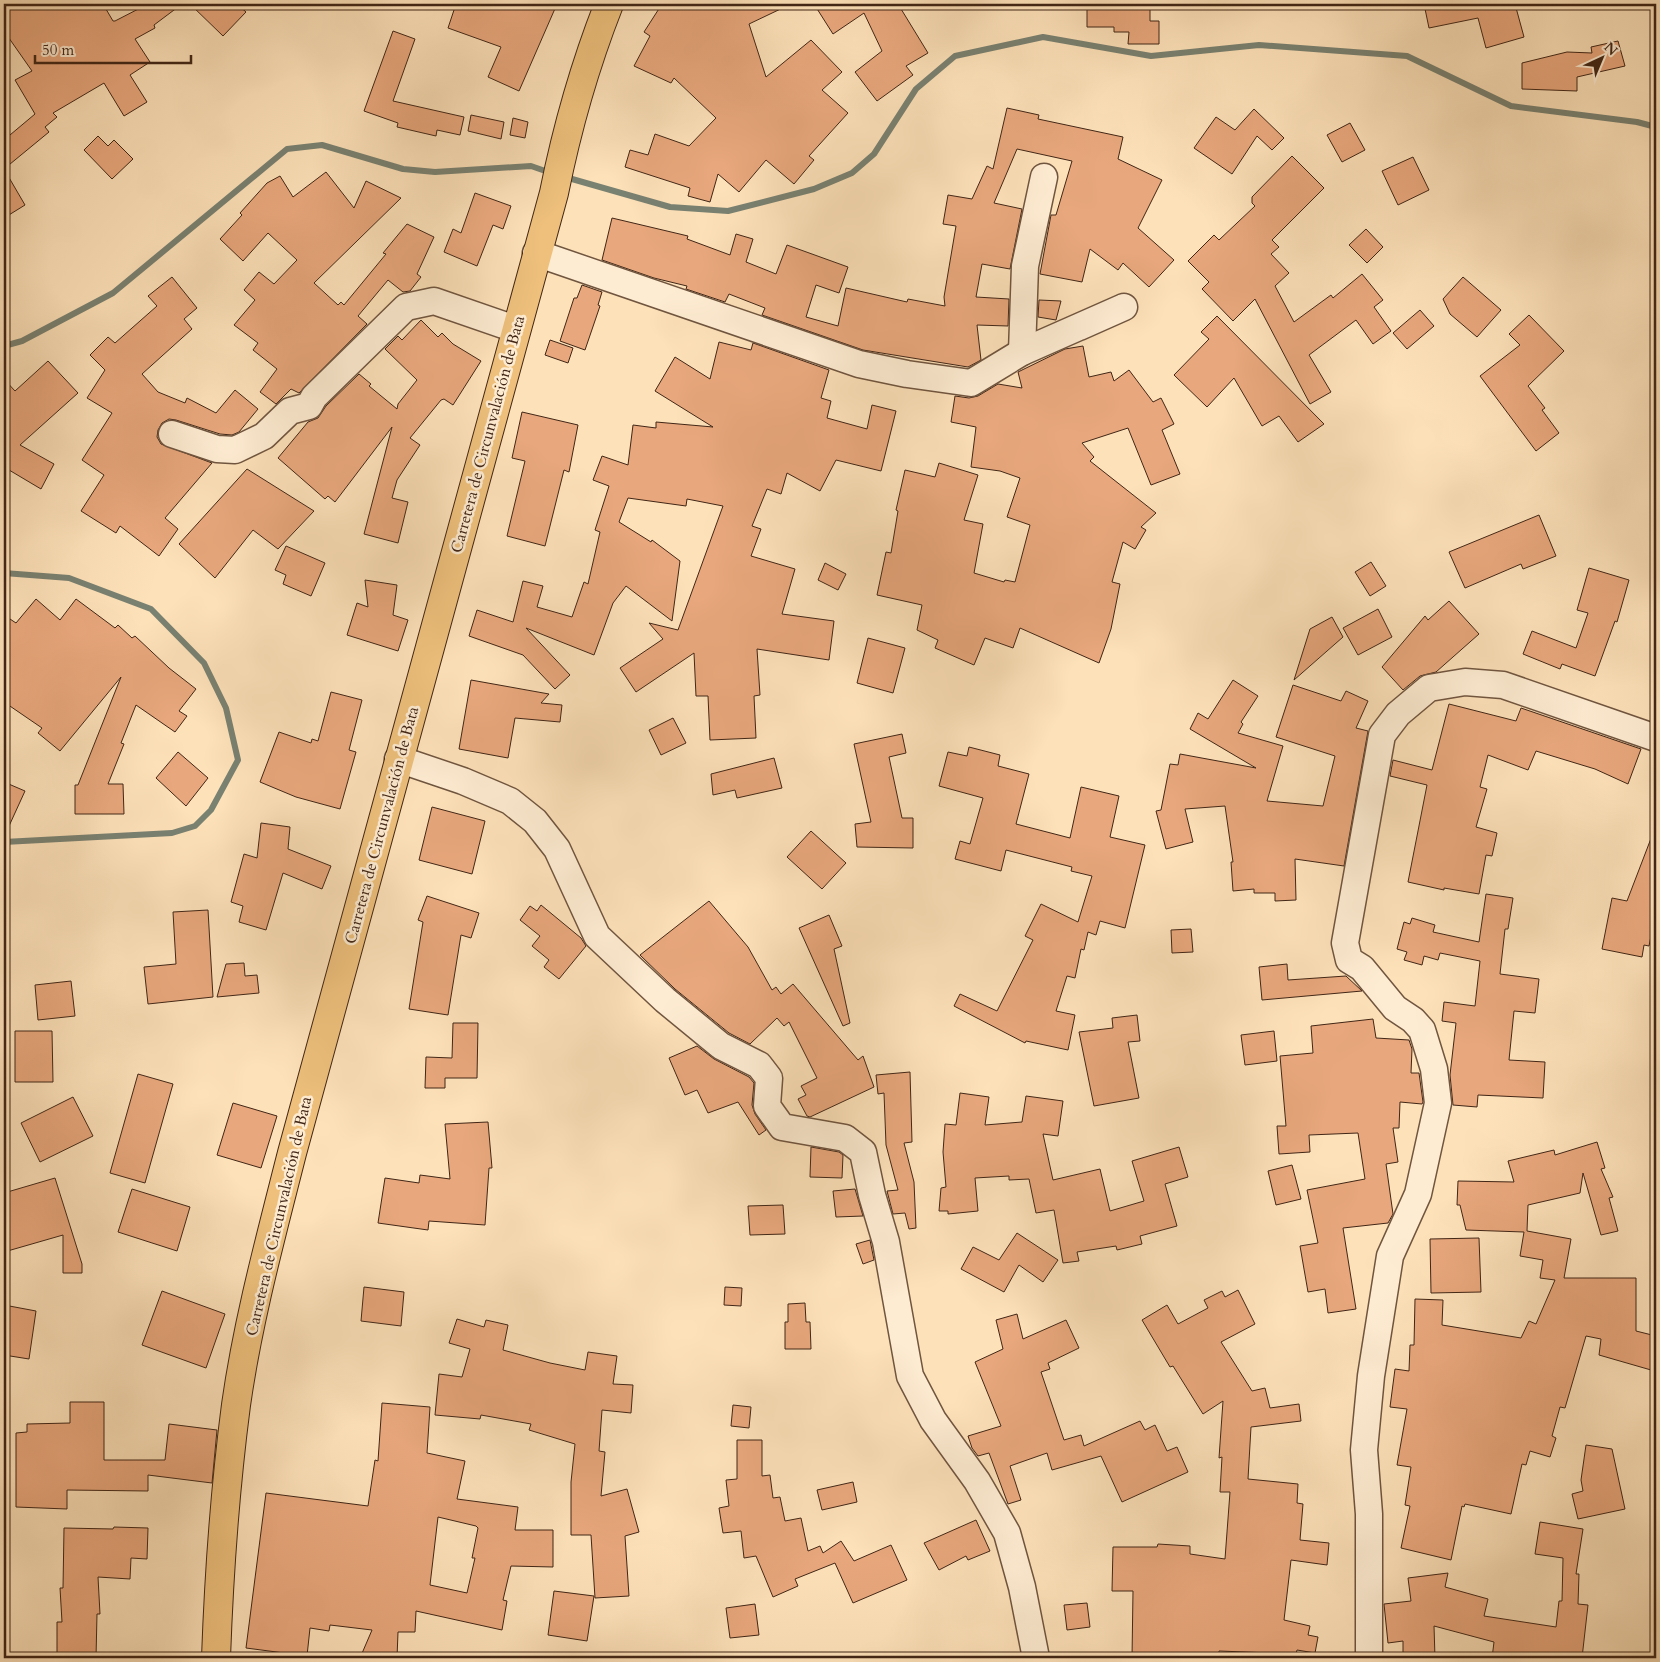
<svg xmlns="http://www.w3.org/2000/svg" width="1660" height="1662" font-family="Cardo,serif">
	<rect width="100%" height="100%" fill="#fde1b9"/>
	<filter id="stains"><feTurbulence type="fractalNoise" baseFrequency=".004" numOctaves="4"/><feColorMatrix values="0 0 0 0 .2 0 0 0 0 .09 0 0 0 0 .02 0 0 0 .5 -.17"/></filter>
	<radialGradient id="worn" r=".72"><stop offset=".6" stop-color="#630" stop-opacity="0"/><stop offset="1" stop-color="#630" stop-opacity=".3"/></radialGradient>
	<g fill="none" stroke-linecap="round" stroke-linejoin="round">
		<g stroke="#798171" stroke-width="6">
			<path d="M565,177L670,207L728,211L814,189L852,173L874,154L916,89L955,56L1043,37L1151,56L1259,45L1407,56L1511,106L1637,122L1656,127"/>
			<path d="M4,346L22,341L113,293L287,149L322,145L403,169L435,172L531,166L551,173"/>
			<path d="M4,573L69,578L151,609L204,663L226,708L238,760L211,810L195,826L172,833L4,842"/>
		</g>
	</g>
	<g fill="#e8a77c" stroke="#412616" fill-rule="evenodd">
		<path d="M4,4H103L113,21H115L148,4H182L154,25L155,28L135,39L150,62L130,75L147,102L124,116L104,83L53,113L57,117L45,127L49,132L4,169L25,205L4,218V140L35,114L15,80L32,71L4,31Z"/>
		<path d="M190,4H237L246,12L223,36Z"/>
		<path d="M456,4H557L519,91L488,77L501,47L448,28Z"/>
		<path d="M662,4H791L749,24L766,77L811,40L842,72L822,90L848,113L809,156L814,160L794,184L766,160L739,192L718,174L710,202L688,196L690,188L625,167L630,150L648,155L655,134L689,146L716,118L674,78L671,83L634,66L650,36L644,32Z"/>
		<path d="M814,4H898L928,53L906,66L913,75L877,101L855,72L882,51L864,13L833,34Z"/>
		<path d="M1087,4H1150V21H1159V44H1128L1129,32H1114V27H1087Z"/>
		<path d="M1424,4H1515L1524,37L1486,48L1478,18L1429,28Z"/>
		<path d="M393,31L415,39L393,101L464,117L460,135L437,130L436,136L397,127L398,123L364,111Z"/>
		<path d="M1618,41L1625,66L1577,77V91L1522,89V63L1567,52L1592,53L1591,47Z"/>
		<path d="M1007,108L1039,115L1038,119L1123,137L1118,159L1162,180L1138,228L1174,260L1149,287L1123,263L1118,270L1090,249L1082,282L1040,274L1051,215H1056L1072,161L1017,149L994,203L1022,209L1010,269L982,264L976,297L1009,299L1008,326L977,325L981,360L968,367L863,350L762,315L765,308L729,294L725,302L686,289L687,286L654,278L602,260L612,218L688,236L687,239L730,255L736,234L753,239L746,262L776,274L787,245L848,267L839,293L816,285L806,317L838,326L846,288L907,302L908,299L945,306L944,297L956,226L943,224L948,195L972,199L987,166L993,169Z"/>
		<path d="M1254,109L1284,138L1272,150L1257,136L1232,174L1194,148L1216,117L1235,130Z"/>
		<path d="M471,115L504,122L501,139L468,131Z"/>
		<path d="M513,118L528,122L525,138L510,135Z"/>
		<path d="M1350,123L1365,150L1342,162L1327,135Z"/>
		<path d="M98,136L108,146L114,140L133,159L112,179L84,150Z"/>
		<path d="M1292,156L1324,188L1272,240L1279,247L1271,254L1289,273L1275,286L1294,322L1331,295L1333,298L1362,274L1383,300L1374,307L1391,331L1373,344L1356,320L1309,355L1331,392L1310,404L1255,299L1233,321L1202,289L1209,282L1188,261L1214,235L1219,240L1255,206L1252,203V197Z"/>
		<path d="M1413,157L1429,190L1398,205L1382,171Z"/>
		<path d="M326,172L354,208L366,181L401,198L314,283L338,305L341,302L344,305L386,254L383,253L407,224L434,237L417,274L421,277L410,291L403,292L388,280L358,316L367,324L299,393L291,389L276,404L260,392L277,369L253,350L258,343L234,325L255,300L244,290L259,272L274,284L297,260L268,233L243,261L220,239L242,215L240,213L267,183L280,176L293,197Z"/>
		<path d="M475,193L511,206L503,229L493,225L477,266L444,252L453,229L461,233Z"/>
		<path d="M1366,229L1383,247L1367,263L1349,245Z"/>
		<path d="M172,277L197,308L184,319L192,329L142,374L158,392L185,403L187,398L216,413L235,390L258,409L239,432L232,435L220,434L176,420L169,419L162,423L158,430L157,437L161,444L212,463L165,518L178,529L159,556L120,526L116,533L81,511L104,475L82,460L112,413L87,398L105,370L90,355L108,337L115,343L157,306L148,296Z"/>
		<path d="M1463,277L1501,310L1477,337L1450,314L1443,299Z"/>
		<path d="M582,285L602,292L598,305L600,306L585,350L560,341L574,298H577Z"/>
		<path d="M1039,300L1061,301L1056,320L1038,317Z"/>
		<path d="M1420,310L1434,326L1407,349L1393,333Z"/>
		<path d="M1529,315L1564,351L1528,386L1545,408L1542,410L1559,433L1536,451L1480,376L1520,345L1509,334Z"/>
		<path d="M1217,316L1324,424L1298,442L1279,416L1262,426L1234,378L1207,407L1174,375L1209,339L1201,332Z"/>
		<path d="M421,320L438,337L442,333L453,344L481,361L453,405L444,399L441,400L410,438L420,445L397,480L392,498L408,502L398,543L364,534L392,427L335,502L328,496L325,499L278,458L308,422L318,418L326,406L359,374L371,384L369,386L397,409L398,404L417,380L385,349L398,336L402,340Z"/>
		<path d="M550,340L573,348L568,363L545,355Z"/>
		<path d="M719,342L751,350L753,343L829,370L821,398L831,401L827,418L867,429L872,405L896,411L881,471L836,460L820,491L787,473L781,494L767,489L752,526L761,529L751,556L795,569L782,614L834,621L829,660L757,649L760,695L754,696L756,738L710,740L708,696H696L694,653L636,692L620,668L663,639L649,623L678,630L723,506L687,499L686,506L628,498L619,522L651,542L652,540L680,561L672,621L626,586L613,603L594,655L526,628L570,675L555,689L523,655L469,636L477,610L513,622L523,581L543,586L537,607L572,617L584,582L588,584L600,532L595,530L609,486L593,480L602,456L628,465L633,425L656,428V422L713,427L655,391L675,357L710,379Z"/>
		<path d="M1083,346L1089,377L1111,372L1114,381L1129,370L1153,402L1161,398L1174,424L1162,430L1180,474L1151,485L1128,428L1082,443L1094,457L1090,461L1156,513L1141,527L1146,530L1135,549L1123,542L1112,582L1120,584L1111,629L1099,663L1020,628L1013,648L985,638L974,665L935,648L938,640L917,630L922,605L877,595L886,552L891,553L898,511L896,510L905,470L935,477L939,463L978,475L964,520L983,524L974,573L1004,582L1005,580L1015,582L1030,525L1007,517L1020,478L1000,471L971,467L976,427L951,422L955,396L969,398L978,396L998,384L1022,388L1018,372L1065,349Z"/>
		<path d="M48,361L78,393L20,445L54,464L41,489L4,467V379L15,391Z"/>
		<path d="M522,412L578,425L569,472L564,470L545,546L507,536L525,461L512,458Z"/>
		<path d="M247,469L314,511L278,549L253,530L215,578L179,544Z"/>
		<path d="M1539,515L1556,556L1523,569L1521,564L1465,588L1449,552Z"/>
		<path d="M286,546L325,563L311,596L283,584L286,575L275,570Z"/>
		<path d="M1371,562L1386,586L1370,596L1355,572Z"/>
		<path d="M825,563L846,574L838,590L818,580Z"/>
		<path d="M1589,568L1629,580L1617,622L1615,621L1595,676L1562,664L1560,669L1523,654L1532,631L1576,648L1588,613L1577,610Z"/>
		<path d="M365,580L397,585L393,615L408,620L398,651L347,635L357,603L368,607Z"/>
		<path d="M36,599L60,620L76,599L115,628L118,625L132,638L135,636L169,668L196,689L179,711L187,716L175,732L136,705L121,743L124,744L108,784H123L124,814H75V785H78L121,677L60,751L38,733L42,728L4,702V615L16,623Z"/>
		<path d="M1449,601L1479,634L1436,672L1420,676L1403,690L1382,667L1425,616L1428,620Z"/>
		<path d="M1378,609L1392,637L1358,655L1343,628Z"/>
		<path d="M1332,617L1343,637L1294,680L1310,629Z"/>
		<path d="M868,638L905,648L893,693L857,683Z"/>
		<path d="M471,680L549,694L541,703L562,705L560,722L515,718L508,758L459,749Z"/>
		<path d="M1233,680L1258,696L1241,722L1243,724L1238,733L1283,746L1267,801L1323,806L1335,756L1276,737L1293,685L1341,701L1346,691L1368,701L1356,728L1368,731L1344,866L1295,859L1296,900L1275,901V893H1254V889L1233,891L1231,862H1233L1225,806L1185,809L1193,842L1166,849L1156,811L1161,810L1170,764L1178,765L1180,754L1256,768L1190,729L1198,713L1208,719Z"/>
		<path d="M331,692L362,700L349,750L356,752L340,809L296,797L260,782L279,732L311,743L312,739L318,741Z"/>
		<path d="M1449,704L1516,721L1521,708L1641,749L1628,784L1595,769L1536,751L1528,770L1488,755L1480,787L1487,789L1476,827L1497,833L1492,856L1486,855L1479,894L1444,888V890L1408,882L1427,785L1390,776L1393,760L1432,770Z"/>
		<path d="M673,718L686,743L661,755L649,730Z"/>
		<path d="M902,734L906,753L889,757L902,818H913V848L857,847L855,824L871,822L854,744Z"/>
		<path d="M969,747L1000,755L998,766L1029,774L1016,824L1070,838L1081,787L1119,796L1110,837L1145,845L1125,928L1100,921L1096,935L1088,932L1084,950L1081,949L1075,978L1067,976L1056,1011L1075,1015L1068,1050L1026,1041L1025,1043L954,1006L960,994L997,1011L1033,940L1025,936L1041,904L1078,922L1092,876L1071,871L1072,867L1006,850L1001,871L955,859L960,841L970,844L983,798L939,786L948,752L967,756Z"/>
		<path d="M178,752L208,778L186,806L156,778Z"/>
		<path d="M774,758L782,788L737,798L735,790L713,795L711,774Z"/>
		<path d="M4,782L25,791L4,837Z"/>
		<path d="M432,807L485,821L472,874L419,860Z"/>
		<path d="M261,823L290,827L288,849L331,866L322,889L283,873L266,930L239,922L243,906L231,902L244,854L257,858Z"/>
		<path d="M1655,828L1656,911L1649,946L1644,945L1642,957L1602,949L1612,898L1627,901Z"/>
		<path d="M811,831L846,863L822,889L787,857Z"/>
		<path d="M1486,894L1513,898L1508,929H1505L1500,974L1539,979L1535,1013L1514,1011L1509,1060L1545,1062L1543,1098L1478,1095L1477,1107L1453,1105L1450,1075L1456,1023L1442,1021L1444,1002L1475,1006L1480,961L1440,953L1438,960L1424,956L1422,965L1404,960L1407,952L1397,949L1404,922L1410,924L1412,918L1435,925L1433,932L1479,942Z"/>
		<path d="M427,896L479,913L471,938L461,935L448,1015L409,1009L423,922L418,920Z"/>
		<path d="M709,901L748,947L772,990L776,987L781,994L793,984L858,1060L863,1056L874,1087L810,1117L807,1116L798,1099L806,1095L801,1086L817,1078L789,1022L784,1026L777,1018L750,1044L729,1033L675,989L640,955Z"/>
		<path d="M541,905L581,938L586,946L559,979L544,967L549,960L532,946L540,936L520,920L530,906L537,911Z"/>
		<path d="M208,910L213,997L148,1004L144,967L176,964L173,912Z"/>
		<path d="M829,915L842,946L834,949L850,1023L843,1026L799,928Z"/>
		<path d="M1191,929L1193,952L1172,953L1171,930Z"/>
		<path d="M244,963L245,976L257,975L259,993L217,997L226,964Z"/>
		<path d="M1287,964L1288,980L1346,976L1362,991L1262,1000L1259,967Z"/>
		<path d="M71,981L75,1016L38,1020L35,985Z"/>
		<path d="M1137,1015L1140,1041L1128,1042L1139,1098L1094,1106L1079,1032L1113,1028L1112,1018Z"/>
		<path d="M1373,1019L1376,1038L1409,1040L1412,1049L1411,1073H1419L1423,1102L1422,1104L1400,1102L1399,1128H1393L1398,1162L1386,1164L1393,1214L1388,1223L1343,1228L1356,1309L1328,1313L1325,1289L1308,1292L1300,1246L1318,1243L1307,1190L1365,1179L1358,1133L1309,1135L1310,1152L1279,1154L1277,1126H1286L1280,1056L1313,1053L1311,1026Z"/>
		<path d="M453,1023H478L477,1078H445V1088H425L426,1057L452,1058Z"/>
		<path d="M15,1031H52L53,1082H15Z"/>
		<path d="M1274,1031L1277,1061L1245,1065L1241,1035Z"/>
		<path d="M697,1046L714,1059L749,1077L754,1083L752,1105L755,1114L766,1130L759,1135L738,1102L708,1113L697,1090L685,1095L669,1058Z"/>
		<path d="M910,1072L912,1142L904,1143L914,1182L916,1228L909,1229L905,1213L893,1214L887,1191L898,1190L886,1145L884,1093L878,1094L876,1075Z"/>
		<path d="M138,1074L173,1084L145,1183L110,1173Z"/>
		<path d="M960,1093L989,1097L985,1125L1022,1122L1026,1096L1063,1101L1058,1136L1043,1134L1053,1180L1100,1169L1110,1211L1144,1201L1132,1161L1179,1147L1188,1177L1165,1184L1177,1226L1140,1236L1142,1244L1117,1250L1116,1246L1077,1252L1079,1261L1063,1263L1054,1210L1036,1213L1029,1179L1009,1180V1176L975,1178L978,1211L948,1214V1211H939L941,1188L946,1187L943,1152L945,1124L956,1125Z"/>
		<path d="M73,1097L93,1136L40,1162L21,1123Z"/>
		<path d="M233,1103L277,1116L261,1168L217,1155Z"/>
		<path d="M488,1122L492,1168H489L485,1225L429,1221L428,1230L378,1223L385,1178L419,1183L420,1175L450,1179L445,1124Z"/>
		<path d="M1597,1142L1605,1168L1601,1169L1613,1197L1609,1198L1618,1231L1601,1235L1583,1173L1580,1193L1528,1205L1527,1231L1571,1239L1564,1278H1636V1331L1656,1336V1351L1651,1370L1599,1355L1601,1339L1586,1336L1565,1408L1560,1407L1552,1436L1556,1438L1550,1457L1530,1451L1526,1465L1522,1464L1511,1514L1465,1504L1464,1507L1462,1506L1451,1560L1401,1548L1410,1506L1405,1505L1411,1467L1397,1465L1407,1409L1390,1407L1395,1369L1409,1371L1410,1345H1414L1415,1299L1443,1300L1442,1325L1521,1338L1529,1321L1536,1324L1555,1280L1540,1278L1543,1260L1520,1256L1524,1232L1466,1230L1460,1205H1457L1458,1181L1514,1182L1508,1161L1554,1150L1555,1155Z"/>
		<path d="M811,1147L839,1152L843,1155L842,1178L810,1177Z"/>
		<path d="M1292,1165L1301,1199L1276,1205L1268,1171Z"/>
		<path d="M55,1178L82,1264V1273H63V1235L4,1252V1193Z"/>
		<path d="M132,1189L190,1207L177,1251L118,1232Z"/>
		<path d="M855,1189L863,1216L836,1217L833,1191Z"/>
		<path d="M783,1205L785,1234L750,1235L748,1206Z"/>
		<path d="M1017,1233L1058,1260L1043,1282L1019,1265L1004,1292L961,1269L973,1247L999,1260Z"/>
		<path d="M1479,1238L1481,1292L1431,1293L1430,1239Z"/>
		<path d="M870,1240L874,1260L863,1264L856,1244Z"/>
		<path d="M364,1287L404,1292L401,1326L361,1321Z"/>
		<path d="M725,1287L742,1288L741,1306L724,1305Z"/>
		<path d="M1238,1290L1255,1324L1221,1342L1252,1391L1265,1388L1270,1408L1299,1404L1301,1421L1251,1427L1248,1479L1298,1484L1297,1503L1303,1504L1300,1540L1329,1543L1327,1565L1291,1560L1284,1620L1310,1626L1308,1635L1318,1637L1315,1653L1297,1650L1295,1658H1270L1271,1653L1219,1651V1658H1132L1133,1591H1112L1113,1547H1157L1158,1544L1190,1546V1554L1225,1559L1230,1492H1220L1222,1457L1219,1458L1223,1401L1203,1414L1173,1366L1170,1367L1142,1320L1167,1305L1178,1324L1208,1308L1204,1300L1222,1291L1225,1297Z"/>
		<path d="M162,1291L225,1314L206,1368L142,1345Z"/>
		<path d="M805,1303L806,1322H810L811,1349H785V1322H788V1304Z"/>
		<path d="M4,1305L36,1311L29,1359L4,1355Z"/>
		<path d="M1017,1314L1023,1339L1066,1320L1079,1348L1048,1363L1050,1369L1041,1372L1064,1440L1081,1435L1084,1446L1140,1421L1145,1430L1155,1425L1167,1451L1177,1447L1188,1472L1122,1502L1101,1456L1052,1470L1047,1453L1010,1466L1021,1500L1008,1504L989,1453L978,1456L972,1448L968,1436L1001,1426L975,1362L1003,1349L996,1320Z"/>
		<path d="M457,1319L484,1327L486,1320L508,1325L503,1350L550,1363L585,1370L588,1352L617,1356L613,1384L633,1385L631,1413L602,1410L599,1451L605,1452L601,1496L627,1489L639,1532L625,1536L629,1596L595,1598L591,1535H571V1482L575,1444L529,1430L531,1424L481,1415L480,1419L435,1415L439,1374L462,1377L470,1349L449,1343Z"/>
		<path d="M70,1402H104V1460H165L169,1424L217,1430L212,1483L148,1475V1491L67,1490V1509L16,1507V1433L27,1432V1424L70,1423Z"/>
		<path d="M382,1403L430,1407L427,1453L465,1461L457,1499L518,1507L515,1530H553V1567L511,1566L503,1600L507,1601L502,1630L416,1611L415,1632H398L397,1658H360L372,1630L330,1625L329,1631L310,1628L307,1656L246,1648L266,1493L368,1506L375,1460L378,1461ZM438,1517L476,1526L478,1528L472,1558H475L467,1593L430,1585Z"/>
		<path d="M733,1405L751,1407L749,1428L731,1426Z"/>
		<path d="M737,1440H762V1476L770,1475L773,1498L780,1497L785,1521L801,1518L808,1551L820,1546L823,1553L841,1541L854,1561L891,1545L907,1580L853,1603L835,1563L795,1579L798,1586L773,1597L756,1556L744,1558L741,1531L723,1533L719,1508L729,1506L726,1480L737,1479Z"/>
		<path d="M1586,1445L1612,1449L1625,1509L1578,1519L1572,1494L1583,1491L1581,1480Z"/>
		<path d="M853,1482L857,1502L822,1510L817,1490Z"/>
		<path d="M976,1520L990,1551L968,1560L966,1556L939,1570L924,1543Z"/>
		<path d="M1540,1522L1583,1529L1576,1574H1579L1578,1604L1588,1605L1582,1658H1492L1494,1642L1434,1626L1435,1658H1403V1641L1388,1643L1384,1604L1411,1601L1408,1578L1448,1573L1445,1587L1488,1599L1484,1616L1556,1627L1559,1601H1562L1563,1558L1535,1554Z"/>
		<path d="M114,1527L148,1528L147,1559L131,1558L130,1579L98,1577L100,1614H97L96,1658H57V1622H62L60,1588H63L64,1528L113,1529Z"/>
		<path d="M554,1591L594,1596L587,1641L548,1635Z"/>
		<path d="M1087,1603L1090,1627L1067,1630L1064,1605Z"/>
		<path d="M755,1604L759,1635L730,1638L726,1608Z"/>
	</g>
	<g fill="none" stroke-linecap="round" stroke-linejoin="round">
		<defs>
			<g id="minor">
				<path d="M536,253L859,364L907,374L971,383L1022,352L1124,307L1079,327"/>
				<path d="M1022,352L1025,266L1044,177"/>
				<path d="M172,434L217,449L235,450L264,436L290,411L309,406L314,397L406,307L434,301L515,329"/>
				<path d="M398,759L463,781L510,801L535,821L557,849L597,936L665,1000L721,1046L759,1065L769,1078L767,1106L782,1127L845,1138L863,1152L872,1195L886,1242L910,1376L933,1420L977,1481L1007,1533L1022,1587L1036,1658"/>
				<path d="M1369,1658V1514L1364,1450L1371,1376L1390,1256L1418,1194L1438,1103L1434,1069L1422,1030L1413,1020L1395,1008L1362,968L1349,960L1345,943L1382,735L1398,714L1429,688L1465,682L1503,685L1656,738"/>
			</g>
			<path id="major" d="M216,1658C219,1573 225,1489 236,1405C248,1320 271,1236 292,1153L554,193C567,128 585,65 609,4"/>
		</defs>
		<use href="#minor" stroke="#70553f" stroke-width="29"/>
		<use href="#major" stroke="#412616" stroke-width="30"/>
		<use href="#minor" stroke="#feecd2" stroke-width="26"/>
		<use href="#major" stroke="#eec07c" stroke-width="28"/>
	</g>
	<g text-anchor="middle" stroke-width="5" stroke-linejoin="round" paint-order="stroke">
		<g font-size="16" fill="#412616" stroke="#feecd2">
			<text transform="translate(487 434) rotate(-75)" y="6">Carretera de Circunvalación de Bata</text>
			<text transform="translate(381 825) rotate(-75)" y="6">Carretera de Circunvalación de Bata</text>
			<text transform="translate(278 1216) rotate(-77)" y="6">Carretera de Circunvalación de Bata</text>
		</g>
	</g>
	<rect width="1660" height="1662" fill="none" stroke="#fde1b9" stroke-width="20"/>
	<rect x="5" y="5" width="1650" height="1652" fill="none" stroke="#412616" stroke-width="2.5"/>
	<rect x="10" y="10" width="1640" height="1642" fill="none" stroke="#412616"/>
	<g transform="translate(1602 58) rotate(44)" stroke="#feecd2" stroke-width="4" paint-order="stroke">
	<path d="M0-4L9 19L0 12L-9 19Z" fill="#412616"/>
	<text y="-8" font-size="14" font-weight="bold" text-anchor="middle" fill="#412616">N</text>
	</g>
	<path d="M35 55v8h156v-8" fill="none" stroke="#412616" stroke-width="2.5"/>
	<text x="42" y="55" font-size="15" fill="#412616" stroke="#feecd2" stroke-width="4" paint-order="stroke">50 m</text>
	<rect width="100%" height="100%" filter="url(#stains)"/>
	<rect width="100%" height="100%" fill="url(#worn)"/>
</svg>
